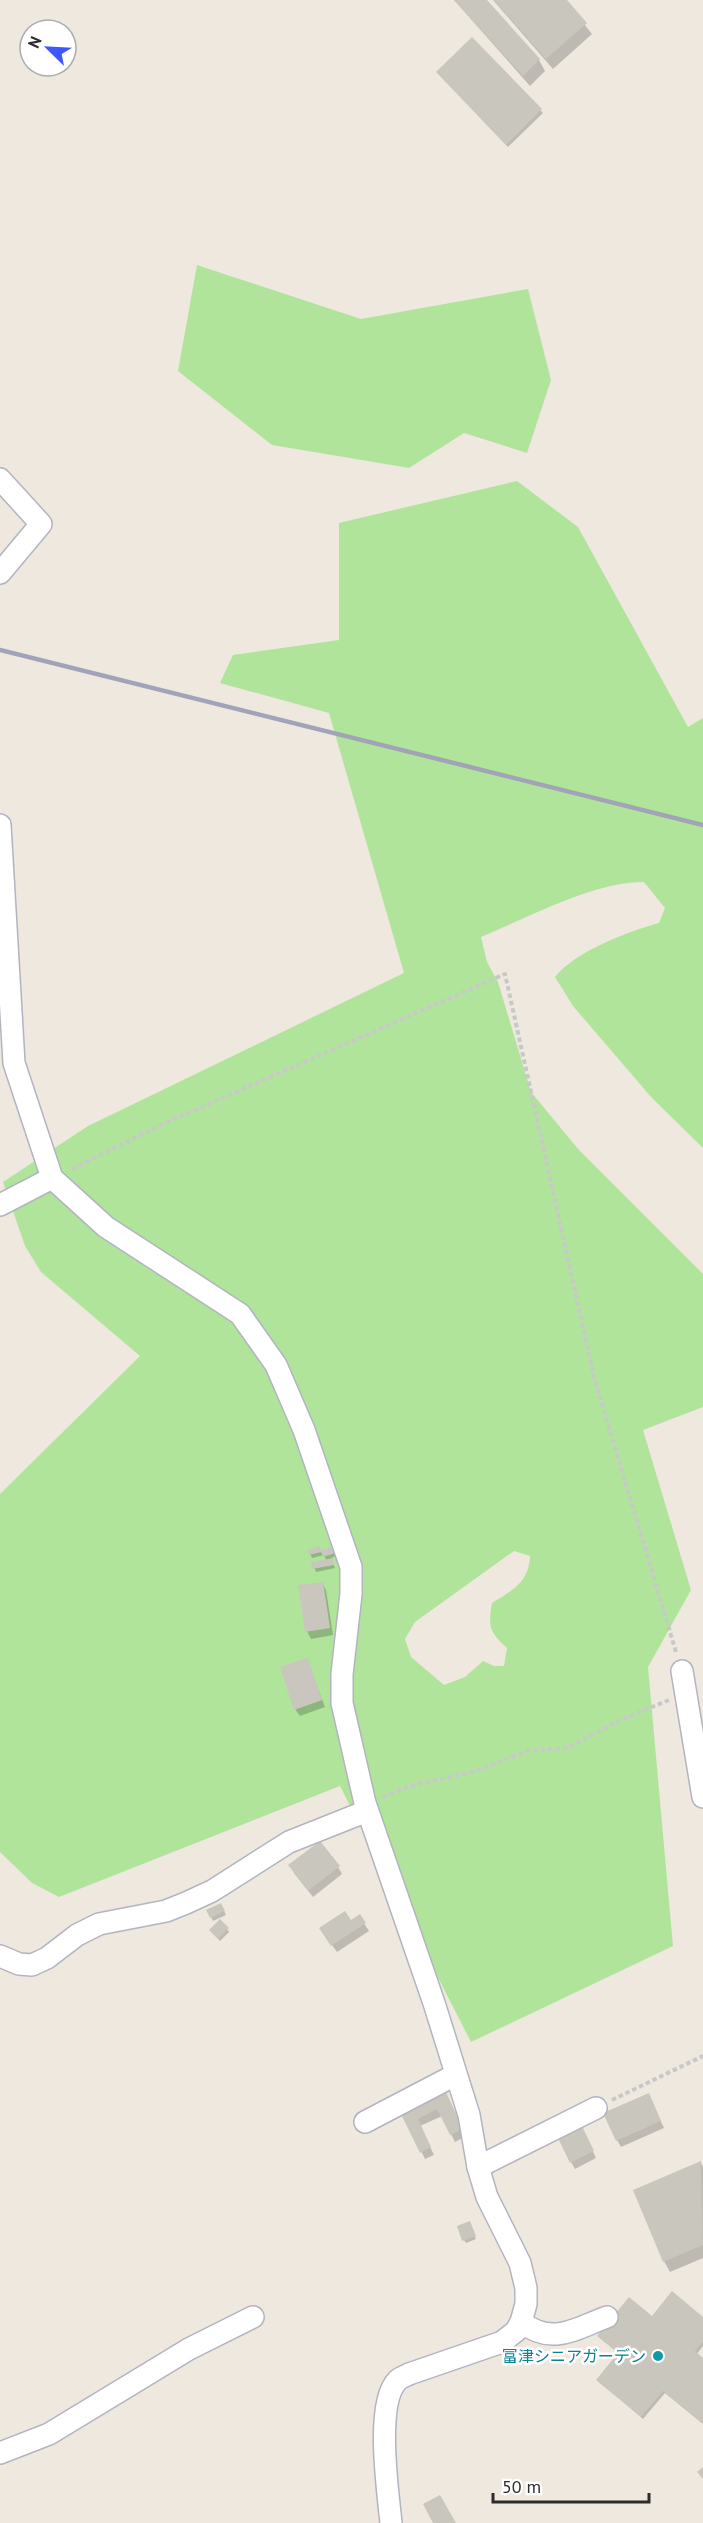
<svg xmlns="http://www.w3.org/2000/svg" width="703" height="2523" font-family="'PT Sans','Noto Sans JP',sans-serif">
	<rect width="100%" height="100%" fill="#eee8df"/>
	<g fill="#b0e49b" fill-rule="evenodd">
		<path d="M197,265L361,319L528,289L551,380L527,453L464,433L409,468L272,445L178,371Z"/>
		<path d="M517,481L578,527L688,727L703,718V1148L652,1098L573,1006L555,977C576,951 627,932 659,923L665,908L644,882C593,882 529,917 481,937L487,962L498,982L531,1092L579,1150L703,1274V1407L643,1430L691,1590L648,1667L673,1946L471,2042L340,1786L59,1897L32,1883L0,1852V1494L140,1356L41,1272L25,1246L3,1182L88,1126L404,973L329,713L220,683L233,655L339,640V523ZM514,1551L530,1556C529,1582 513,1590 492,1603C488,1627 489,1631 507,1648L504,1666H494L483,1661L465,1677L444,1685L411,1657L405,1639L415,1622Z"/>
	</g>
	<g fill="#0003">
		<path d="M454,0H485L539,60L545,71L530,86Z"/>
		<path d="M493,0H565L592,34L553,69Z"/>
		<path d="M472,39L543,113L508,147L438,73Z"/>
		<path d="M336,1547L339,1555L331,1558L335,1568L316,1572L313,1563L326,1560L324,1555L312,1558L309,1551L319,1548L321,1552Z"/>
		<path d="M322,1583L326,1590L333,1635L311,1639L307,1631Z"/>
		<path d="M307,1660L325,1707L300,1716L295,1709Z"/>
		<path d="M338,1867L342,1874L313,1897L294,1873Z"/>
		<path d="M221,1905L226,1915L213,1921L208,1911Z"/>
		<path d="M359,1916L369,1931L337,1952L325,1935Z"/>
		<path d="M227,1929L229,1932L220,1941L213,1933Z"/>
		<path d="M444,2092L466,2136L455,2142L442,2116L420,2126L434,2155L425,2159L402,2112Z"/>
		<path d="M652,2102L664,2128L621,2147L617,2140Z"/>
		<path d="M585,2135L596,2158L575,2169L571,2162Z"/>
		<path d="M701,2163L703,2167V2258L670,2272L664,2261Z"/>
		<path d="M471,2225L476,2239L466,2243L464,2240Z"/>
		<path d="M652,2318L703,2319V2346L696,2355L703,2360V2424L665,2393L643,2419L598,2380L619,2354L599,2336Z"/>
	</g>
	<g fill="#c9c6bd">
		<path d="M454,0H487L540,59L523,76Z"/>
		<path d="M494,0H567L587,23L546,59Z"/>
		<path d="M472,37L542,109L506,145L436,72Z"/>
		<path d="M336,1545L338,1552L323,1557L321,1552L309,1555L307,1550L320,1546L321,1550Z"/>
		<path d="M333,1558L334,1565L312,1569L311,1562Z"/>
		<path d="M323,1582L330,1628L305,1632L298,1585Z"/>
		<path d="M308,1658L322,1700L294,1710L280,1667Z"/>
		<path d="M320,1841L340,1866L308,1891L288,1865Z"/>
		<path d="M221,1903L225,1911L210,1918L206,1910Z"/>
		<path d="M345,1911L351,1920L360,1914L366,1923L331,1946L319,1928Z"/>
		<path d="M220,1919L229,1928L218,1939L209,1930Z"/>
		<path d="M445,2090L463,2129L450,2135L437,2109L418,2119L431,2147L420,2153L400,2112Z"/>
		<path d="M649,2093L661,2121L616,2141L603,2113Z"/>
		<path d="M582,2126L594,2151L570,2163L558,2138Z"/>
		<path d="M701,2161L703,2245L663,2262L633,2190Z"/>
		<path d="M470,2221L476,2236L462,2241L457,2226Z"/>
		<path d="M672,2291L703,2317V2342L695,2351L703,2358V2424L663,2391L641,2417L596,2380L618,2353L597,2336L629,2297L652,2316Z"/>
		<path d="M703,2467V2479L697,2472Z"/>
		<path d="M440,2495L456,2523H433L423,2504Z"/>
	</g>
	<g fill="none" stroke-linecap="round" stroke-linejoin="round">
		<defs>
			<g id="street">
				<path d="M0,479L41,524L0,573"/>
				<path d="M0,825L14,1063L52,1178L106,1227L240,1314L276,1365L304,1430L351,1567V1594L342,1674V1703L365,1803L434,2003L469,2115L478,2167L487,2197L520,2263L526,2288V2304L521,2322L516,2331L502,2342L409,2374C406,2376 399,2378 397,2381C375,2404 388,2492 391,2523"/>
				<path d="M0,1205L52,1178"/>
				<path d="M682,1671L703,1797"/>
				<path d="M0,1956L19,1964L32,1965L47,1958L77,1935L99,1924L166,1911L186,1903L212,1891L289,1842L367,1811"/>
				<path d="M365,2122L455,2075"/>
				<path d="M478,2167L596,2108"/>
				<path d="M521,2322C553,2346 574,2329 607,2317"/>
				<path d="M0,2453L49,2434L189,2349L253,2317"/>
			</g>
		</defs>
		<use href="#street" stroke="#b2b4c0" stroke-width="24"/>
		<g stroke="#c8c8c8" stroke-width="4" stroke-dasharray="4.5 3" stroke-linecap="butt">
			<path d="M72,1169L163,1124L505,974L594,1377L676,1652"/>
			<path d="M383,1797L414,1785L476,1771L527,1751L567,1748L623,1719L669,1700"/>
			<path d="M612,2100L703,2056"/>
		</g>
		<use href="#street" stroke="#fff" stroke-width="21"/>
		<path stroke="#a1a3b7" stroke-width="4.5" d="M0,650L703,825"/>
	</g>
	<circle fill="#0f9aa8" stroke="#fff" stroke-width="2" cx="658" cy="2356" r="6"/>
	<g text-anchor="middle" stroke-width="5" stroke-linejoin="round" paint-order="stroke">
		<g font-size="16" fill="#0d838f" stroke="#fff" text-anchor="end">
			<text x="646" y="2362">富津シニアガーデン</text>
		</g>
	</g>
	<g transform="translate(48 48) rotate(294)"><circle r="28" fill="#ffffff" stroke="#ababab" stroke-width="1.5"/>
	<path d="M0-4.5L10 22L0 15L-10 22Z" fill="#3e57fc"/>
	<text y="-9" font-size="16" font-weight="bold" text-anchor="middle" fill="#2c2c2c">N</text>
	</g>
	<path d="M493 2493v9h156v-9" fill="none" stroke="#2c2c2c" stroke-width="3"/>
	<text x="502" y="2493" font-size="18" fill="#2c2c2c" stroke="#ffffff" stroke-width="4.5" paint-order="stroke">50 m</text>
</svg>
